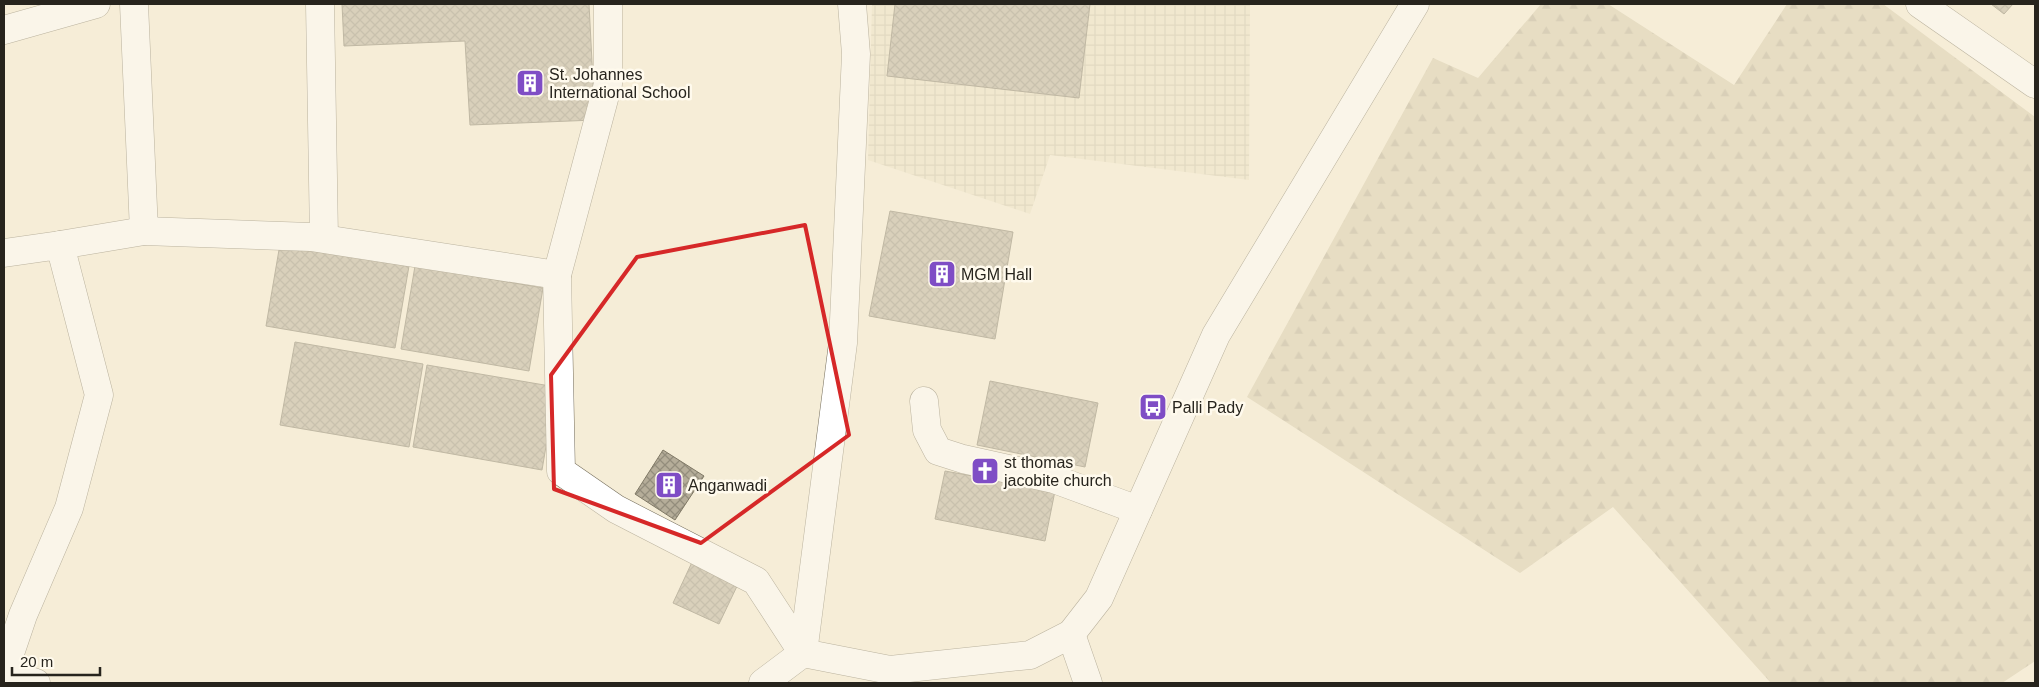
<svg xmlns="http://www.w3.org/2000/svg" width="2039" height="687" font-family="Arial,sans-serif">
	<defs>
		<pattern id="industrial-grid" width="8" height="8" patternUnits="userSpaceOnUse" patternTransform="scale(1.25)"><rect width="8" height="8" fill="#ece2c5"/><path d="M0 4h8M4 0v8" fill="none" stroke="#cac2a9"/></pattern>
		<pattern id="forest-firs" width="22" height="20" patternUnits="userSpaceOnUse" patternTransform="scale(1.25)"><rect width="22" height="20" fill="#d4c9aa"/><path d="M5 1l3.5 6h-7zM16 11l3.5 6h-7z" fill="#b6ac92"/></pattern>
		<pattern id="building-cross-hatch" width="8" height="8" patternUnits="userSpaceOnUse" patternTransform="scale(1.25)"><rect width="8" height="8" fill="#b5ad99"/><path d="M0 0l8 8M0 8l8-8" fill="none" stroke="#938d7c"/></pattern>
	</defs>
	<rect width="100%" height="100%" fill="#f5edd7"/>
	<path fill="url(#industrial-grid)" d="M872,4H1250L1249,180L1050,155L1030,214L868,160Z"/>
	<path fill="url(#forest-firs)" d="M1541,4H1608L1734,85L1787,4H1883L2035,117V661L2002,683H1771L1613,507L1520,573L1247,397L1433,58L1478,78Z"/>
	<g fill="url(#building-cross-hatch)" stroke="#7f7865">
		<path d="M342,4H589L595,120L470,125L465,41L344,46Z"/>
		<path d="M895,4H1090L1079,98L887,76Z"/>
		<path d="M1991,4H2013L2004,14Z"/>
		<path d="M890,211L1013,232L995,339L869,316Z"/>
		<path d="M280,244L409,266L395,348L266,326Z"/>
		<path d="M415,266L543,288L529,371L401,349Z"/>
		<path d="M295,342L423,364L409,447L280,425Z"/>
		<path d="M427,365L556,387L542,470L413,447Z"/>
		<path d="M990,381L1098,403L1085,467L977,445Z"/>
		<path d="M663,450L704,476L675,520L635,494Z"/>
		<path d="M945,471L1055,491L1045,541L935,519Z"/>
		<path d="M693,560L739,582L719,624L673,603Z"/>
	</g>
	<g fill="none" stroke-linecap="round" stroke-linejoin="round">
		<defs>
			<g id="minor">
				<path d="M134,4L144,231"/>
				<path d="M320,4L324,238"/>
				<path d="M1920,4L2035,84"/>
				<path d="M4,30L96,4"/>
				<path d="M60,245L144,231L311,237L557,275L561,471L616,509L756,581L803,653"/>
				<path d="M4,253L60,245L99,395L69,508L23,615L4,671"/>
				<path d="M557,275L608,84V4"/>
				<path d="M924,401L927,430L938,451L963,459L1054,479L1138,510"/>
				<path d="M1071,634L1088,683"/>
				<path d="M803,653L843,343L856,54L852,4"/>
				<path d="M4,672L36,683"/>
				<path d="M763,683L803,653L890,670L1030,655L1071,634L1099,598L1216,335L1415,4"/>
			</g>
		</defs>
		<use href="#minor" stroke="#746d5b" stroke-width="29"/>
		<use href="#minor" stroke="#fff" stroke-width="28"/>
	</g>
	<path d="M0 0H2039V687H0ZM805,225L849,435L701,543L554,489L551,375L637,257Z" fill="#f5edd7" fill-opacity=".55" fill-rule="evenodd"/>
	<path fill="none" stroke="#d62828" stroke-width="4" stroke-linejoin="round" d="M805,225L849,435L701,543L554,489L551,375L637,257Z"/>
	<defs>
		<symbol id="building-square" viewBox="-11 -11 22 22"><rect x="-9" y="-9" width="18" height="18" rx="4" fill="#7f4dc5" stroke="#fffaed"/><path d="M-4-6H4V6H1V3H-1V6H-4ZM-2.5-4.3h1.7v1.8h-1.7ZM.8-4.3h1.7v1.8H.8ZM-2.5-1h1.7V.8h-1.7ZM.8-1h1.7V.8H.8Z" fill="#fff"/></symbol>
		<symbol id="bus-square" viewBox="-11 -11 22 22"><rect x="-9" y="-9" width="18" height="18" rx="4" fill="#7f4dc5" stroke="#fffaed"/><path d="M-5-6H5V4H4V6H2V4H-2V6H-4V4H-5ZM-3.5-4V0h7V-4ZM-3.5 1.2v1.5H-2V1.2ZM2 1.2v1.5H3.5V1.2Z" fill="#fff"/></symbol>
		<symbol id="church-square" viewBox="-11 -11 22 22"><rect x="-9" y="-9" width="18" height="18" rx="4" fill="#7f4dc5" stroke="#fffaed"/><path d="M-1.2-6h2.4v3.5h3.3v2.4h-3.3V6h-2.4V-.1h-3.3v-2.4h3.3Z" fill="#fff"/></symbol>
	</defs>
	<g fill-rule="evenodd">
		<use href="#building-square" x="514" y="67" width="32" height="32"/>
		<use href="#building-square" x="926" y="258" width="32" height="32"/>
		<use href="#bus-square" x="1137" y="391" width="32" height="32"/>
		<use href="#church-square" x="969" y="455" width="32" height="32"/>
		<use href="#building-square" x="653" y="469" width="32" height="32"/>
	</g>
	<g text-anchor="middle" stroke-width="5" stroke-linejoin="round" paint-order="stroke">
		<g font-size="16" fill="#27241d" stroke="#fffaed" text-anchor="start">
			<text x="549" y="80">St. Johannes<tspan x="549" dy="18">International School</tspan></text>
			<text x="961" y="280">MGM Hall</text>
			<text x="1172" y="413">Palli Pady</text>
			<text x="1004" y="468">st thomas<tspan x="1004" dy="18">jacobite church</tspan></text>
			<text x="688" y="491">Anganwadi</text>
		</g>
	</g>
	<rect width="2039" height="687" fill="none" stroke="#27241d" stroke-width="10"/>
	<path d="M12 667v8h88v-8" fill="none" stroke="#27241d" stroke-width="2.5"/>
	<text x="20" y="667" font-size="15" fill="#27241d" stroke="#fffaed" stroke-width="4" paint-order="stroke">20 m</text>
</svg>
